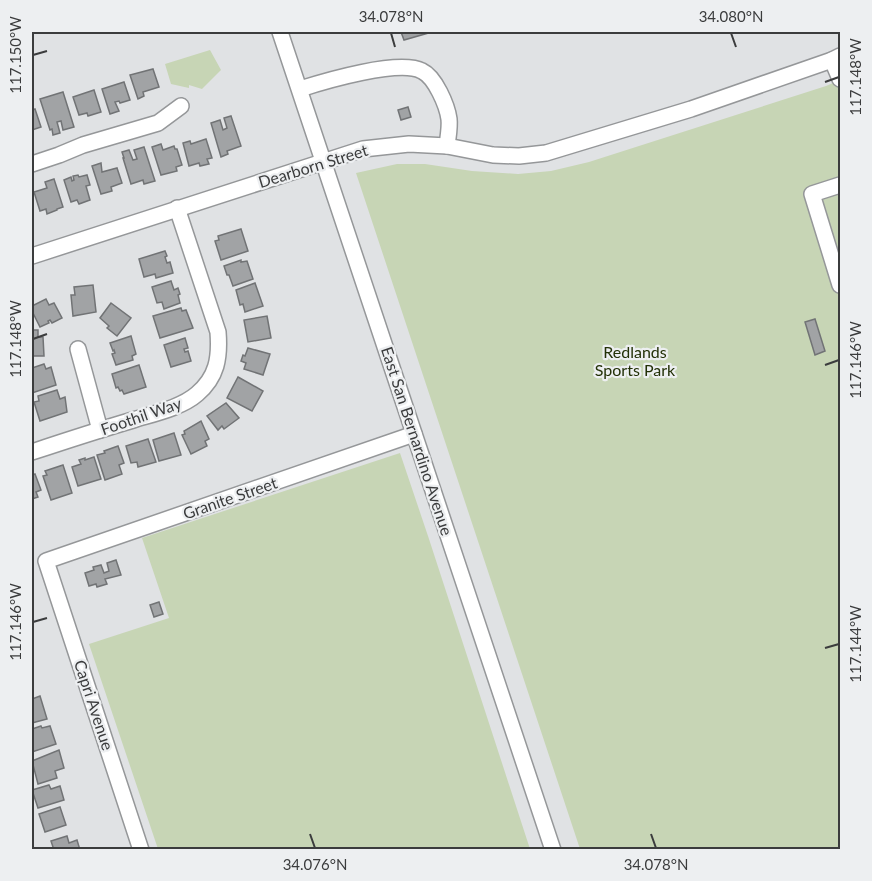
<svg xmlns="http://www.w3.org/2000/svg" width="872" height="881" font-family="Lato,sans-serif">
	<rect width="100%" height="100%" fill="#e0e2e4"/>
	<g fill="#c7d5b5">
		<path d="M210,50L221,70L202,89L189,85V88L171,84L165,64Z"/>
		<path d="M840,80V849H580L356,173L397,164H425L472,171L518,174L551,171L589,162L826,86Z"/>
		<path d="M400,453L428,536L530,849H158L89,644L169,618L142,538Z"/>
	</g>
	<g fill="#a1a3a5" stroke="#717375" stroke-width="1.5">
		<path d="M401,32H432L404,40Z"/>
		<path d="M153,69L159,87L143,92L144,96L138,99L130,75Z"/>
		<path d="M124,82L130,100L120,103L119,101L115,102L119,111L110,114L102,89Z"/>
		<path d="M94,90L101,112L88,116L87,113L79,115L73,97Z"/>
		<path d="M63,92L74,127L63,130L61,121L57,122L60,133L53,135L52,129L50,130L40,99Z"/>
		<path d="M408,107L411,117L401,120L398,110Z"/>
		<path d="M35,109L41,127L32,130V110Z"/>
		<path d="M231,116L241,146L227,151L228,154L221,157L211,123L220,120L223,130L227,128L224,118Z"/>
		<path d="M206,139L212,158L207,159L209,164L200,166L199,163L189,166L183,143L190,141L191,144Z"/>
		<path d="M161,144L163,150L174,146L175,149H177L182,165L176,167L177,171L161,175L152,147Z"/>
		<path d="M144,147L155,181L144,184L143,180L131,184L123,158H124L122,152L129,150L133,160L137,159L134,150Z"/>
		<path d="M101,163L102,172L117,168L122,183L111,187L112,191L101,194L92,166Z"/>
		<path d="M78,175L79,177L87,175L90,185L86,186L90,200L79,204L77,200L71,202L64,180L71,177L72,181L74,180L73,176Z"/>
		<path d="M54,179L63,207L57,209V210L47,214L46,209L40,211L34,192L47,188L45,182Z"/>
		<path d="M241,229L248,251L221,260L215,241L219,240L218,236Z"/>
		<path d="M165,251L167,256L165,257L167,263L170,262L173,273L156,278L155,274L144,277L139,259Z"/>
		<path d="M241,260V262L247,261L253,279L233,286L229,275H227L224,266Z"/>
		<path d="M171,281L174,290L178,288L180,294L178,295L180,303L164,309L162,302L157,303L152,287Z"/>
		<path d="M255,283L263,306L245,312L243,304L240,305L236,290Z"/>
		<path d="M93,285L96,312L73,316L71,295H75L74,287Z"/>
		<path d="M46,299L49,305L54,303L62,318L52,323L50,320L48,321L49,323L40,327L32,311V306Z"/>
		<path d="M111,303L131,318L117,336L107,328L109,326L100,318Z"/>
		<path d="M181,308L182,311L186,310L193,328L160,338L153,316Z"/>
		<path d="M267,316L271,338L248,342L244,320Z"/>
		<path d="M815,319L825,351L815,355L805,322Z"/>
		<path d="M32,330H38V337H43L44,356H32Z"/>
		<path d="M131,336L136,354L132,356L133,360L116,365L112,354L115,353L114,350L113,351L110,343Z"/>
		<path d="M185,338L188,348L184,349L185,352L188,351L191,361L171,367L164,345Z"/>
		<path d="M248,348L270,354L263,375L244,369L246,363L241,361L243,355L245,356Z"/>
		<path d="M44,364L46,369L51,367L56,385L32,393V368Z"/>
		<path d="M139,365L146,387L124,394L122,390L120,391L118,387L116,388L112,374Z"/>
		<path d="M238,377L263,391L252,411L227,398Z"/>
		<path d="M57,390L60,399L65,397L67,412L40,421L34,402L39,401L38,396Z"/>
		<path d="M226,403L239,418L224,429L222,426L218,430L207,416Z"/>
		<path d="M201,421L209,439L205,441L207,446L191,454L182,435L185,434L184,431Z"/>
		<path d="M174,433L181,455L159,461L153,440Z"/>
		<path d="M148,439L156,462L138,467L137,462L131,463L126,446Z"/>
		<path d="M118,446L124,463L119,465L122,474L105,480L97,455L105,453L104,451Z"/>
		<path d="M94,457L101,479L78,486L72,467L81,464L79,460L85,458V460Z"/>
		<path d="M63,465L72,493L51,500L43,476L47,475L45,471Z"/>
		<path d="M35,474L41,490L36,492L38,497L32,499V475Z"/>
		<path d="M116,560L121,575L105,579L107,584L97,587L96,584L89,586L85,573L94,570L93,567L101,565L104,573L109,571L107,563Z"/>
		<path d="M159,602L163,614L154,617L150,605Z"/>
		<path d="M40,696L47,719L32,723V699Z"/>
		<path d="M41,726L42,728L50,726L56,744L32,752V729Z"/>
		<path d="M59,750L64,768L55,771L57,778L38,784L32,761Z"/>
		<path d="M49,785L51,789L60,786L64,800L38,808L32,790Z"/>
		<path d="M60,807L66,825L45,832L39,814Z"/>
		<path d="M67,836L69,843L77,840L80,850H54L51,841Z"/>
	</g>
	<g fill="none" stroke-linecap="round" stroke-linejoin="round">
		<defs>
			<g id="minor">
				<path d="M280,32L553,850"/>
				<path d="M832,60L840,79"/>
				<path d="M300,89C325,81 399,59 422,71C435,77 447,105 449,119C450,127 448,137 447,146"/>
				<path d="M32,164L59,155L83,145L158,123L181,106"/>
				<path d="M840,185L812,194L840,285"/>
				<path d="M32,256L363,149L409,144L447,146L493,155L519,156L546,153L691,109L832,60L840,56"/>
				<path d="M78,349L100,430"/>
				<path d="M32,452C65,441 99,430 133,420C152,414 181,408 197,394C217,377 220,358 218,332L177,208"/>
				<path d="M141,850L46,561L414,434"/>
			</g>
		</defs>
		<use href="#minor" stroke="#959799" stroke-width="18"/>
		<use href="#minor" stroke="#fff" stroke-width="15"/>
	</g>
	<path fill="none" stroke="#3b3c3d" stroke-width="2" d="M391,33L395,47M731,33L736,47M33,55L47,51M825,82L839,77M33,339L47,334M825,365L839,360M33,622L47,618M825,648L839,644M310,834L315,848M651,834L656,848"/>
	<g text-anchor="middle" stroke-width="4.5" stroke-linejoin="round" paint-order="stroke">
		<g font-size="16" fill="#3b3c3d" stroke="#edeff1">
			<text transform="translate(313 166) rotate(-17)" y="6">Dearborn Street</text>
			<text transform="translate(141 416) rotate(-19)" y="6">Foothil Way</text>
			<text transform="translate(417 441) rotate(72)" y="6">East San Bernardino Avenue</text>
			<text transform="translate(230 498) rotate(-19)" y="6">Granite Street</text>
			<text transform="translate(94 705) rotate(72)" y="6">Capri Avenue</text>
		</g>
		<g font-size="16" fill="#233107" stroke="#edeff1">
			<text x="635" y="358">Redlands<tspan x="635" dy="18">Sports Park</tspan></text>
		</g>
	</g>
	<rect width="872" height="881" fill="none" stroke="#edeff1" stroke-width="66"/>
	<rect x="33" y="33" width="806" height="815" fill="none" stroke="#3b3c3d" stroke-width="2"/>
	<g font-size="15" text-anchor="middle" fill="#3b3c3d">
		<text x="391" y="22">34.078°N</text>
		<text x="731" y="22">34.080°N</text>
		<text transform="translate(16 55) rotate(-90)" y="5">117.150°W</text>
		<text transform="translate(856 77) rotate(-90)" y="5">117.148°W</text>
		<text transform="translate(16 339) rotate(-90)" y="5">117.148°W</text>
		<text transform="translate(856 360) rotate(-90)" y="5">117.146°W</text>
		<text transform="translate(16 622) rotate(-90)" y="5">117.146°W</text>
		<text transform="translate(856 644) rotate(-90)" y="5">117.144°W</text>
		<text x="315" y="870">34.076°N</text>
		<text x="656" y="870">34.078°N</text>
	</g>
</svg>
